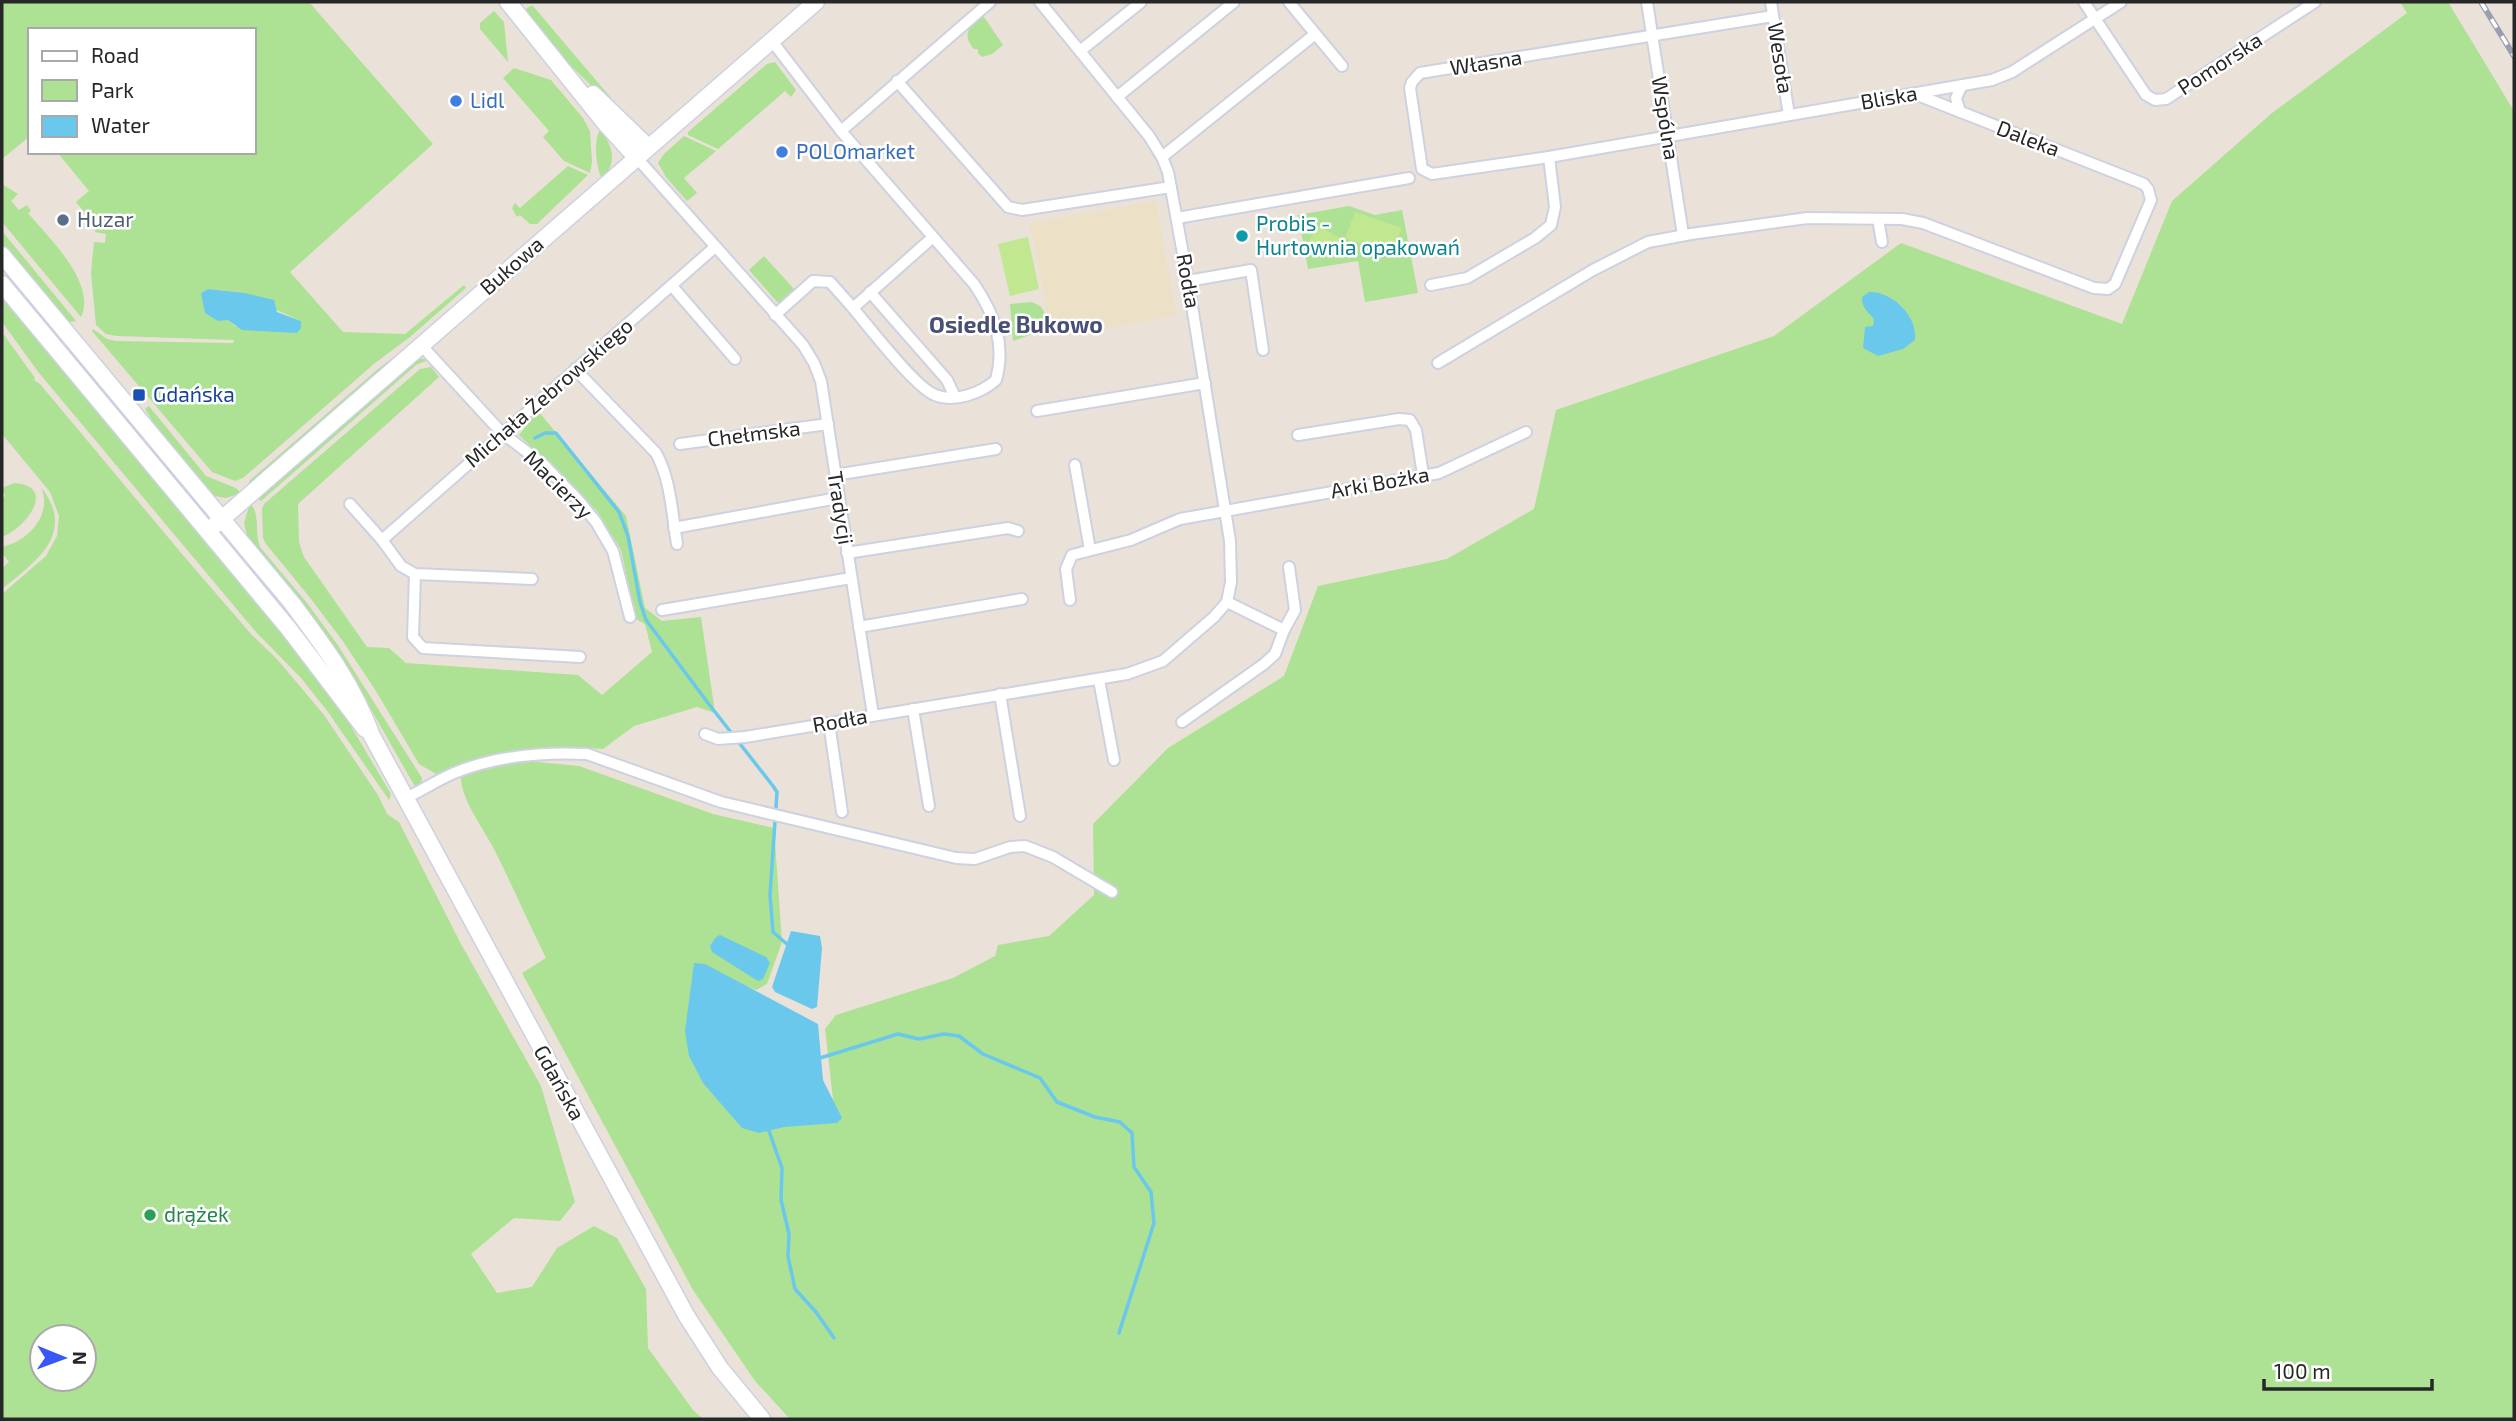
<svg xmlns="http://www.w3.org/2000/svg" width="2516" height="1421" font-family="'Exo 2',sans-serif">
	<rect width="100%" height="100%" fill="#eae2d8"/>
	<path fill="#ece0c7" d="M1156,201L1176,316L1052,338L1030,223Z"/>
	<g fill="#ade194" fill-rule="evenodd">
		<path d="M2,2H309L433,144L290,272L343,332L405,334L464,285L466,288L410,337L375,363L243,478L235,481L212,472L92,331L93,329L107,339L116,341L233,343L234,340L117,336L106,334L96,325L91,273L94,242L105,243L106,234L95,232L96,226L76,202L89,191L57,152H254V30H30V136L2,159ZM208,289L237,292L301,321L235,326L201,293Z"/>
		<path d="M2400,2H2448L2514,111V1419H790L755,1381L693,1290L522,973L546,958C528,922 512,885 494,849C484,829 459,797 461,774L517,760L579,766L713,814L774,828L782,942L767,984L756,990L700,969L834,1108L825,1029L836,1015L953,978L995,956L998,945L1049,936L1094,895L1093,824L1168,748L1284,676L1318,586L1447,559L1534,509L1556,410L1774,336L1901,243L2122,324L2172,201L2272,113L2407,13Z"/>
		<path d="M530,6H533L611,98V105L563,58L524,11Z"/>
		<path d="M494,11L504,22L508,62L480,29V23Z"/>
		<path d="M982,14L1003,45L992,54L982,57L978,53V49H974C961,34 970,26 982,14Z"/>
		<path d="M775,62L796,90L791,97L785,91L718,149L688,135V132L767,64Z"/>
		<path d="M514,68L551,80L583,118L590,131L592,162L590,173L564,161L543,137L549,131L503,78Z"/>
		<path d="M600,130C613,146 618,162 602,179C596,167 593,141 600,130Z"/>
		<path d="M684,136L716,151L684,178L697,193L687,201L666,177L658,163L664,154Z"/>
		<path d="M568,166L588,175L537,224H530L520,215L517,217L512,208L515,203L520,208Z"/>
		<path d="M2,184L18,194L11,201L19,210L27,205L31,211L28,213C48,237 97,283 81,317L2,222Z"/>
		<path d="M1349,206L1375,215L1402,210L1418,293L1365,302L1358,261L1308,269L1298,215Z"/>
		<path d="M2,231L76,321L70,322L64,320L2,246Z"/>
		<path d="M764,256L794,289L778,303L749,270Z"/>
		<path d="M2,293L302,655L342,711L391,794L389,800L328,712L301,678L255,631L39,373L2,322Z"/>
		<path d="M1031,302C1047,307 1046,315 1043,330L1013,341L1010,304Z"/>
		<path d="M2,332L35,378L34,380L40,384L182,554L251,634L277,659L324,715L378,795L387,814L399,822L461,944L541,1086L575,1202L560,1221L514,1218L471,1254L497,1293L532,1287L557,1248L594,1226L617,1238L646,1289L648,1348L693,1410L703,1419H2V594L46,556L57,536L59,516L50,492L2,434ZM42,1337H84V1379H42Z"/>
		<path d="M411,344L249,485V481L378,369Z"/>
		<path d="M69,349H73L208,515L195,507L68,351Z"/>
		<path d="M418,358L428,360L416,365L261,501L257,497Z"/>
		<path d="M431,367L439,377L298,504L299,542L304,557L367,647L389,648L406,663L578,675L602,695L652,652L645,624L636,619L621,550L597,511L519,435L538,411L626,516L645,608L662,621L701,617L715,713L697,707L634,726L603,749L572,747L529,750L494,757L436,774L419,764L376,691L342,640L311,599L266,544L263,538L262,509L264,504L420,369Z"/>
		<path d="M149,406L206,476L236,488L241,493L226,498L209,495L168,445L145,409Z"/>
		<path d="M14,483C58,486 26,528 2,537V499L5,496L2,488Z"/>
		<path d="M41,487C77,534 36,561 2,589V568L9,562L2,553V547C29,541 53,514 41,487Z"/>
		<path d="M250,503C261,515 254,532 260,547L307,603L337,644L422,778L421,786L414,785L364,697L332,647L248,539L244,523Z"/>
	</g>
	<g fill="#c1e890">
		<path d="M1355,212L1402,228L1391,255L1345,238Z"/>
		<path d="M1319,226L1345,241L1336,255L1309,240Z"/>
		<path d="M1028,237L1039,289L1010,296L998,244Z"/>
	</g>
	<g fill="#6ac8ec">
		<path d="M208,289L245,293L274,300L277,312L301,321V328L297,333L242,330L228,320L218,321L205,313L201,293Z"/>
		<path d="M1869,292C1892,291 1918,316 1915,340L1903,349L1878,356L1863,348L1865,327L1873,326L1874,319C1867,310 1862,309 1862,297Z"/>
		<path d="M791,931L820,936L822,948L817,1007L812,1009L775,992L772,987Z"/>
		<path d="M720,935L766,957L770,963L763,979L758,981L712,952L710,946L716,937Z"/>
		<path d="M694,963L705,964L818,1024L823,1080L842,1118L837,1123L784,1127L759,1133L742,1128L703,1083L689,1056L685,1031Z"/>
	</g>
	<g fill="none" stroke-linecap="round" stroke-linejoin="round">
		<g stroke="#6ac8ec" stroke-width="3.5">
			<path d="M535,438L545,433H556L619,512L628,536L640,602L646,620L708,703L773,786L777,792L770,895L773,932L788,945"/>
			<path d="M820,1058L898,1034L919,1039L944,1034L959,1036L983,1054L1040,1078L1057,1102L1095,1117L1120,1122L1132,1133L1134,1167L1151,1192L1154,1223L1119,1333"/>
			<path d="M769,1131L782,1168L781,1200L789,1234L788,1256L795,1289L816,1312L834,1338"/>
		</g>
		<defs>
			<g id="street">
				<path d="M1289,2L1342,66"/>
				<path d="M1647,2L1683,235"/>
				<path d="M1771,2L1789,115"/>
				<path d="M2084,2L2146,95L2155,100L2166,99L2315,2"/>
				<path d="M1773,16L1420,73L1412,82L1410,88L1422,169L1432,174L1549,157L1992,80L2012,72L2121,2"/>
				<path d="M772,41L841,131L974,284C994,313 1006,344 996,380C981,393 955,403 935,395C915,387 869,327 853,308"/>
				<path d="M1080,51L1141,2"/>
				<path d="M897,81L1008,207L1022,210L1171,187"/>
				<path d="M1117,97L1234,2"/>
				<path d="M1960,112L1956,98L1962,85"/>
				<path d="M841,131L990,2"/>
				<path d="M1162,157L1314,35"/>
				<path d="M637,158L803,345L814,363L821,381L873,715"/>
				<path d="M1177,218L1409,178"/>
				<path d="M1878,219L1882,242"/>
				<path d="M1188,281L1251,270L1263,350"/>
				<path d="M1431,285L1467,278L1535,238L1551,225L1555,207L1549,157"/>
				<path d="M672,286L735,359"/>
				<path d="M870,292L947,380L955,397"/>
				<path d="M775,315L813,281L830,282L853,308L932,238"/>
				<path d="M421,345L502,433L544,465L579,501L596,522L613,551L630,617"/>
				<path d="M1438,363L1593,270L1648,242L1691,234L1807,218L1902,219L1923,223L2094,288L2108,289L2115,284L2151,200L2148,189L2144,184L1915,94"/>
				<path d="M575,369L656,453C671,480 672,514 677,544"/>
				<path d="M1037,411L1205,383"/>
				<path d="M1298,435L1399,419L1410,420L1416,430L1423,475"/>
				<path d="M680,444L828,424"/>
				<path d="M1075,465L1090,550"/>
				<path d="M835,475L996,449"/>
				<path d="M350,504L382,540"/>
				<path d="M674,528L838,498"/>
				<path d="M847,553L1008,528L1018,531"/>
				<path d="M415,574L413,637L423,648L580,657"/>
				<path d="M532,579L415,574L401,566L382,540L715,247"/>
				<path d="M1070,600L1066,569L1072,555L1131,540L1180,519L1439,473L1526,432"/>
				<path d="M1227,602L1284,630L1295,610L1289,567"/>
				<path d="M662,610L851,578"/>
				<path d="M859,627L1022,599"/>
				<path d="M1099,680L1114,760"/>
				<path d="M1000,694L1020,816"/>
				<path d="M913,709L929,806"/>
				<path d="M1182,722L1264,664L1275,654L1284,630"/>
				<path d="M829,723L842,812"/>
				<path d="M705,734L718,739L745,737L1127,674L1163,661L1214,617L1227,602L1231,582L1230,541L1188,281L1168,172L1162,157L1149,136L1040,2"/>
				<path d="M406,798C422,790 438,780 454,773C495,756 544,752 587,754L721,802L956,858L975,859L1010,847L1025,846L1053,857L1112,892"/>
			</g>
			<g id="secondary">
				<path d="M508,2L605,123L637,158"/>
				<path d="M593,94L648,147"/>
				<path d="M2,255L291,602C324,646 353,684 372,736L686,1315L720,1368L762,1419"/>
				<path d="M2,284L289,629L365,729"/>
				<path d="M208,531L816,2"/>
			</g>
		</defs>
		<use href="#street" stroke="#cdd1e0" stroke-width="14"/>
		<use href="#secondary" stroke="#cdd1e0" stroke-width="19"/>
		<use href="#street" stroke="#fff" stroke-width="10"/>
		<use href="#secondary" stroke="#fff" stroke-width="16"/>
		<defs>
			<path id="rail" d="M2481,2L2514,56"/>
		</defs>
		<use href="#rail" stroke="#9b9eb1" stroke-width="6"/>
		<use href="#rail" stroke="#fff" stroke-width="3.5" stroke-dasharray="10" stroke-linecap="butt"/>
	</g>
	<g fill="#3f7fe0" stroke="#fff" stroke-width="2.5">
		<circle cx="456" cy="101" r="7"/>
		<circle cx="782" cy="152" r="7"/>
	</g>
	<circle fill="#5c6f8a" stroke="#fff" stroke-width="2.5" cx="63" cy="220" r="7"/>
	<circle fill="#0f9aa8" stroke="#fff" stroke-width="2.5" cx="1242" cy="236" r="7"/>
	<rect fill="#1a4fb4" stroke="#fff" stroke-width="2.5" x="132" y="388" width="14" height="14" rx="3.5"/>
	<circle fill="#2e9e5b" stroke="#fff" stroke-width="2.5" cx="150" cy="1215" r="7"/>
	<g text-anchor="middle" stroke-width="5" stroke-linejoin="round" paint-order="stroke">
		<g font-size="21" fill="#272727" stroke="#fff">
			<text transform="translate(1780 58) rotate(81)" y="7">Wesoła</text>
			<text transform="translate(1486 63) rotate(-9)" y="7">Własna</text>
			<text transform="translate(2220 64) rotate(-33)" y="7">Pomorska</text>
			<text transform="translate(1889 98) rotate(-10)" y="7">Bliska</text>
			<text transform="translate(1665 118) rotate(81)" y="7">Wspólna</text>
			<text transform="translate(2028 139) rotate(21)" y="7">Daleka</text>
			<text transform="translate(512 266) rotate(-41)" y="7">Bukowa</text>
			<text transform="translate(1188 281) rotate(80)" y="7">Rodła</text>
			<text transform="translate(549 393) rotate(-41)" y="7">Michała Żebrowskiego</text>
			<text transform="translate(754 434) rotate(-7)" y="7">Chełmska</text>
			<text transform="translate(1380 483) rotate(-10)" y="7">Arki Bożka</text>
			<text transform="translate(558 485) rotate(45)" y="7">Macierzy</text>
			<text transform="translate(840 508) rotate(81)" y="7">Tradycji</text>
			<text transform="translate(840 721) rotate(-10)" y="7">Rodła</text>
			<text transform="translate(559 1083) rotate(61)" y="7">Gdańska</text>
		</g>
		<g font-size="21" fill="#366cbe" stroke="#fff" text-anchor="start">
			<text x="470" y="108">Lidl</text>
			<text x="796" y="159">POLOmarket</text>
		</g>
		<g font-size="21" fill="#4e5e75" stroke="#fff" text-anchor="start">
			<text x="77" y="227">Huzar</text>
		</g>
		<g font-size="21" fill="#0d838f" stroke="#fff" text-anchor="start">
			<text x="1256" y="231">Probis -<tspan x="1256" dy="24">Hurtownia opakowań</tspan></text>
		</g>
		<g font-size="21" fill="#164399" stroke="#fff" text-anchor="start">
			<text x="153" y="402">Gdańska</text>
		</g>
		<g font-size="21" fill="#27864d" stroke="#fff" text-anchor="start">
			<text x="164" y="1222">drążek</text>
		</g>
		<g font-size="23" font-weight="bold" fill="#485076" stroke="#fff">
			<text x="1016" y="333">Osiedle Bukowo</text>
		</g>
	</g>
	<rect width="2516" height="1421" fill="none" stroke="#272727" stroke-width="7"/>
	<rect x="28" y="28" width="228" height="126" fill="#ffffff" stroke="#a9a9a9" stroke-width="2"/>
	<rect x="42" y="51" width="35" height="10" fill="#ffffff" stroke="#a9a9a9" stroke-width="2"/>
	<text x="91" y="63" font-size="21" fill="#272727">Road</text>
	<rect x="42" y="80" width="35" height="21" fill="#ade194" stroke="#a9a9a9" stroke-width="2"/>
	<text x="91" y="98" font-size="21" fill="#272727">Park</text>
	<rect x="42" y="116" width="35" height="21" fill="#6ac8ec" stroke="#a9a9a9" stroke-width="2"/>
	<text x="91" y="133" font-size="21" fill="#272727">Water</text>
	<g transform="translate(63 1358) rotate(91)"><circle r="33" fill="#ffffff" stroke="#a9a9a9" stroke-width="2"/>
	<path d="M0-5L12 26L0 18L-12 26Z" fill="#3758f7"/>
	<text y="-10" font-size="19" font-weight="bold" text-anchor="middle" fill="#272727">N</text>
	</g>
	<path d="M2264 1379v10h168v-10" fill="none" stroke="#272727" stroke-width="3.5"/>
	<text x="2274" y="1379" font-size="21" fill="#272727" stroke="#ffffff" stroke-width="5" paint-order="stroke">100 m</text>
</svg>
